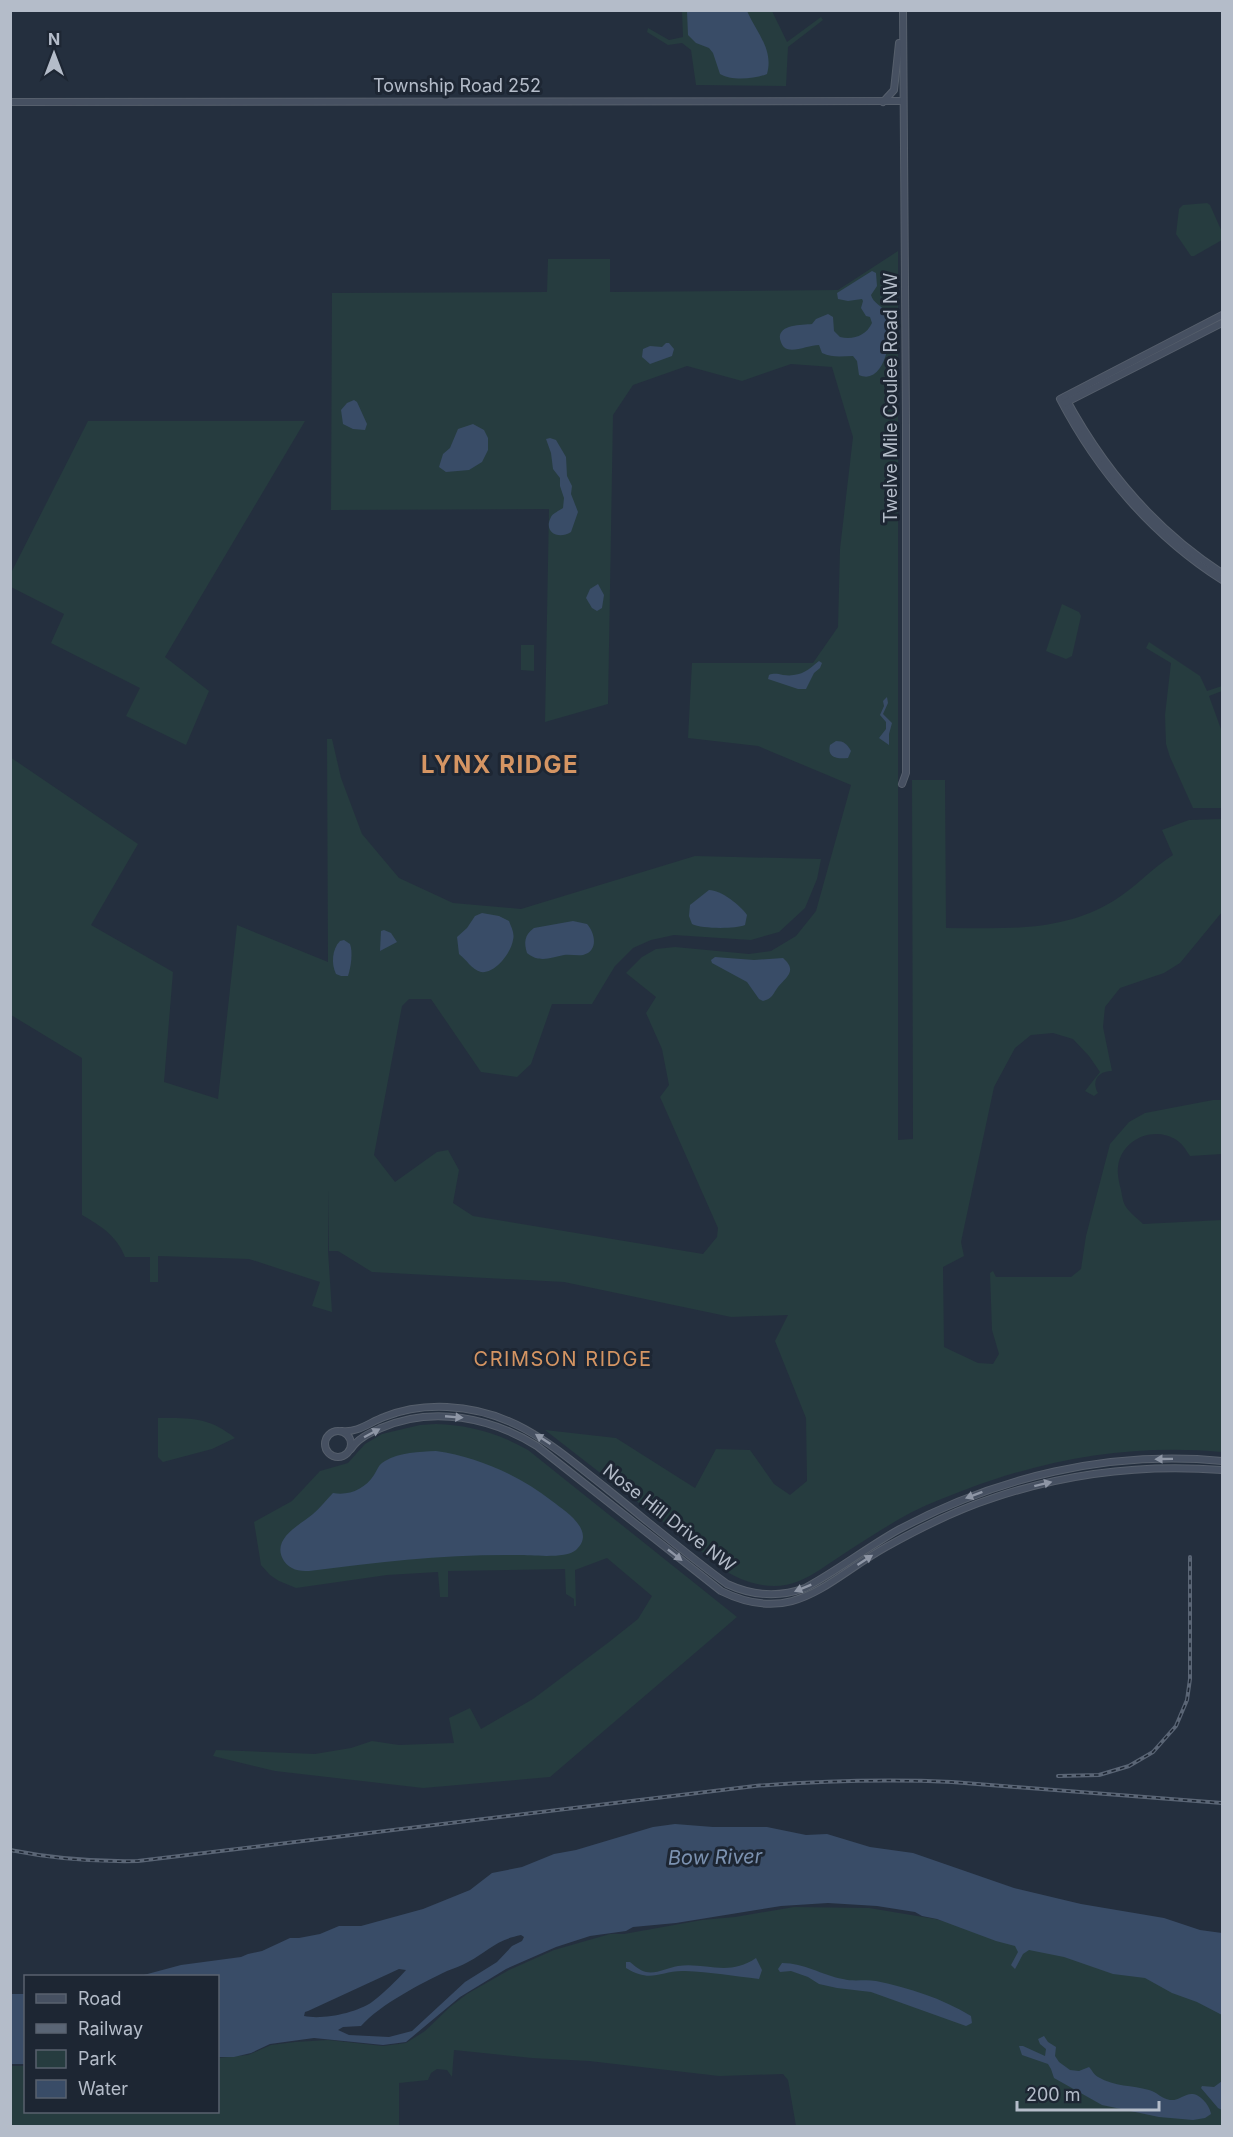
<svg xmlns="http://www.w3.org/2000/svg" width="1233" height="2137" font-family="Inter,sans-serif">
	<rect width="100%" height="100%" fill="#242f3e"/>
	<g fill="#263c3f">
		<path d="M682,11H772L787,42L821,17L823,20L788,47L786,86L696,85L691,50L682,43L668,45L647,32L648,28L669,40L683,37Z"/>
		<path d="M1207,203L1210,205L1222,232V240L1194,256H1191L1176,234L1179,209L1183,205Z"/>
		<path d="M898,251V1140L913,1139L912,780H945L946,928C1006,928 1062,933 1115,900C1136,887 1152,868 1173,855L1162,830L1189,820L1222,819V912L1180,963L1164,973L1120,988L1105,1007L1103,1027L1112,1071C1098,1071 1091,1081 1098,1093L1094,1096L1085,1091L1100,1072L1089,1056L1073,1039L1053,1033L1031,1035L1015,1048L994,1087L961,1242L964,1256L943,1267L944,1347L978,1363L993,1364L999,1354L992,1330L990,1273L993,1271L996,1277H1071L1081,1269L1086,1236L1110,1144L1129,1122L1145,1113L1213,1100H1221L1222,1094V1154L1190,1156C1186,1150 1182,1143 1175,1139C1152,1126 1121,1140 1118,1167C1117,1174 1119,1182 1121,1190C1122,1195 1123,1203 1126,1207C1130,1213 1138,1219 1143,1224L1222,1220V1452C1135,1444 1049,1458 967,1489C949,1496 930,1503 912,1512C888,1525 865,1540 842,1555C828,1564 814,1575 799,1581C776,1591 750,1585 729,1573L545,1430L616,1438L695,1488L716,1449L750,1450L774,1484L790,1495L807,1481L806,1418L775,1341L788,1315L731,1317L564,1282L372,1272L338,1251H329V1189L328,1251L332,1312L312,1306L320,1282L249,1259L158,1256V1282H150V1257H125C117,1236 101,1226 82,1215V1058L11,1015L10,757L138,844L91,925L173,972L164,1082L218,1099L237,925L328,962L327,739H332L341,778L362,834L399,878L453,903L521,909L695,856L821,859L817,879L805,908L779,932L751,940L674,935L651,940L633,948L615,966L592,1004H552L531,1064L517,1077L481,1072L431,999H409L402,1006L374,1155L395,1182L437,1152L448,1150L459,1170L453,1203L473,1216L703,1254L717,1237L718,1228L660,1097L669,1085L662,1049L646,1013L656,997L626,973L642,957L656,949L675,947L749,954L771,951L796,936L816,911L851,785L758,746L688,738L692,663H813L838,627L840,549L853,437L832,367L791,364L742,381L687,366L633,385L613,415L608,704L545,722L549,509L331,510L332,293L547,292L548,259H610V292L838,290Z"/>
		<path d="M88,421H305L165,657L209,691L186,745L126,716L140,688L51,643L64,614L11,587V573Z"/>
		<path d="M1062,604L1079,612L1081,616L1072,656L1066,659L1046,651Z"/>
		<path d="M1149,642L1200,676L1207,691L1222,686V691L1209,696L1222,732V808H1193L1170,757L1166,744L1165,715L1171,663L1146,648Z"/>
		<path d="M521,645H534V671L521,670Z"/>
		<path d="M158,1418C191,1418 209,1417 235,1438L212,1449L163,1462L158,1457Z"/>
		<path d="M436,1424C469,1425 498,1433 528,1450L737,1617L550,1777L423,1788L275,1771L213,1756L216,1750L315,1754L351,1748L372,1741L399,1745L454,1743L449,1718L470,1708L481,1729L533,1699L609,1642L638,1619L652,1596L607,1558L575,1570L576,1606H574V1599L566,1594L565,1569L448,1571V1597H440L438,1572L387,1575L296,1588L279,1581L270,1575L261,1565L254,1522L292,1501L320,1471L348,1463L365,1444L382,1434L420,1425Z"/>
		<path d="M794,1907L869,1908L935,1919L1149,1974L1222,2012V2126H796L788,2080L783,2074L719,2076L589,2061L532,2058L454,2050L452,2077L447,2070L437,2069L431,2073L428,2080L399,2083V2126H11L10,2066H25L26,2112H218V2058L248,2055L271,2045L295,2042L328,2040L383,2046L406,2043L425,2031L450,2007L467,1994L509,1970L554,1950L610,1934H624L702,1920L735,1917Z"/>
	</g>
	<g fill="#394c67" fill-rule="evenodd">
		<path d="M687,11H747C756,32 774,49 767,74C755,79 731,81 720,74L713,53L709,48L696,43L688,35Z"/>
		<path d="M872,271L876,273L877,286L871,295C873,303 882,306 886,312C895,330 886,387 859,375L857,361L853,356C842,356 833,358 822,353L819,345C809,345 793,353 785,348C782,346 781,342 780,339C778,324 802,325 812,324L816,319L828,314L833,317L834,331L840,337C853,340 866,336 872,323L870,317L866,316L861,308L863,301L862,299L848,301L838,299L837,293Z"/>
		<path d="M666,343H669L674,349L672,356L650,364L642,357L643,349L650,346L662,347Z"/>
		<path d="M354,400L357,402L367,424L365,430L353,429L343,424L341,410L347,403Z"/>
		<path d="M473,424L484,430L488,438V450L482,462L469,470L446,472L439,467L443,454L450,448L458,429Z"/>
		<path d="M550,438L556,440L566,457L567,476L572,486L571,494L578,512L571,532C558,540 543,532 551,517C553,513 559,511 563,508L564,498L560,486V478L553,469L551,453L546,439Z"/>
		<path d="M598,584L604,595L602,608L597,611L592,608L586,598L590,589Z"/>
		<path d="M819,661L822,663L820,668L814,673L806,689H798L768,679L769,675C774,673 778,674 783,675C800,677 807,671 819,661Z"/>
		<path d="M887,697L888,703L883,714L892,723L889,734V745L879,738L886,729V722L880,715L884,706L883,701Z"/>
		<path d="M836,741C844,741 847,744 851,751L848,758C837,759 827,758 830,745Z"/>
		<path d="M709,890C721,890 740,905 747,915L745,925C735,929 702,929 692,924L689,916L690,905Z"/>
		<path d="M482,913L499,916L509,921C511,927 515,933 513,940C511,953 495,974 481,972C472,970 466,959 459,954L457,937L467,928L475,916Z"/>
		<path d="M573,921L587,924C595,933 599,951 583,955C577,956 570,954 564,955C550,958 539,963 527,953C524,943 524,935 534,928Z"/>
		<path d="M384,930L391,933L397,942L380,951L381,931Z"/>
		<path d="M344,940L350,944C353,952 351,967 348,976H341L336,974C331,964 332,949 340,941Z"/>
		<path d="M715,957L754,960L783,958C798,971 786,977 778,987C773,994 772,999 763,1001L759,999L747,982L712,963L711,960Z"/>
		<path d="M436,1451C478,1457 518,1475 552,1501C565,1511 597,1531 576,1550C566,1559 532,1555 518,1555C448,1554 378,1562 309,1571C299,1571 290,1570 284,1561C270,1539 300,1525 313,1514C320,1508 326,1500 333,1493C349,1496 365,1489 374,1475C378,1469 378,1465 385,1461C400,1452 419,1452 436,1451Z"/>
		<path d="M675,1824L713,1827H767L806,1835L827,1834L870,1847L913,1853L1014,1888L1081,1904L1164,1918L1200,1930L1222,1933V2015L1197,2002L1172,1993L1145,1978L1113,1974L1064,1957L1029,1950L1023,1954L1015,1969L1011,1965L1018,1952L1015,1946L996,1941L937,1919L922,1916L915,1912L877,1906L828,1903L781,1906L676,1923L633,1927L626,1931L590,1936L556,1947L506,1969L460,1997L406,2042L383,2045L314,2038L270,2044L251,2053L234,2057H218V1976H140L181,1965L241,1957L248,1954L262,1951L290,1938H299L320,1934L339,1926H361L423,1909L470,1890L492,1873L522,1867L554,1854L576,1850L653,1827ZM521,1935L524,1937L522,1941L512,1946L497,1962L465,1982L412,2031L389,2037L349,2035L338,2030L343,2027L361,2026C381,2004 420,1984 447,1971C454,1968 461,1966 468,1962C488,1951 496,1940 521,1935ZM399,1969L406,1970C396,1981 384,1993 372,2002C356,2013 323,2020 304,2016L305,2012L308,2011Z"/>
		<path d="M756,1958L762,1970L759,1979C735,1976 710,1972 685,1971C660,1970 652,1984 626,1968V1962H630C635,1966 639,1970 646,1972C657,1974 667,1968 678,1966C705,1962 729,1977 756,1958Z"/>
		<path d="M782,1963C805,1963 821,1975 843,1979C854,1982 865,1979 876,1981C910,1988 941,1998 971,2016L972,2023L966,2026L871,1992L837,1988L819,1984L808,1977L791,1971L780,1972L778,1969Z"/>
		<path d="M10,1994H25V2064H11Z"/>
		<path d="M1044,2036L1048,2042L1056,2047L1055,2056L1059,2062L1070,2070L1079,2071L1089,2067C1092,2070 1094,2075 1098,2077C1115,2087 1132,2085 1149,2090C1157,2092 1162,2099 1170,2100C1179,2101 1185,2093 1193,2094C1201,2095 1210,2106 1211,2114L1205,2118L1193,2120L1159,2117L1102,2105L1054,2078L1051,2069L1048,2064L1022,2055L1019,2046H1023L1045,2056L1046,2049L1040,2044L1038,2039Z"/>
		<path d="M1222,2081V2110L1218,2108L1201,2088L1202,2086L1214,2087Z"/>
	</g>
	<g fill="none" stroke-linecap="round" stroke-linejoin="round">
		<defs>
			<g id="secondary">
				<path d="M10,102L903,101"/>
				<path d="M883,102L894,90L899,43"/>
				<path d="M1222,315L1060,399C1098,472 1153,536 1222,580"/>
				<path d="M1065,397C1103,468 1154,529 1222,573"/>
				<path d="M1065,403L1222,323"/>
				<path d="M902,784L906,773V424L903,10"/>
				<circle cx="338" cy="1444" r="13"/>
				<path d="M342,1431C358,1433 370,1422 384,1417C404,1409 425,1406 447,1407C515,1410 555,1448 606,1488C646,1520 686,1554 727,1584C753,1596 778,1598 805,1588C837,1571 866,1548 898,1530C996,1477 1110,1450 1222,1461"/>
				<path d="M351,1449C358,1438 370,1433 381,1428C433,1405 492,1418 537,1446L721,1591C794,1627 827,1580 886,1547C920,1528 956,1510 993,1498C1067,1473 1145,1464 1222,1470"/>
			</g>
		</defs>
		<use href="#secondary" stroke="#565f6c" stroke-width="8"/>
		<use href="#secondary" stroke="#465061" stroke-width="6"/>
		<defs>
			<g id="rail">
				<path d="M1058,1776L1099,1775L1129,1766L1153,1752L1176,1726L1187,1700L1190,1679V1557"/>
				<path d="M10,1850C55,1859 92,1862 138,1861L755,1786C821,1781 886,1779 952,1782L1222,1803"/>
			</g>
		</defs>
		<use href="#rail" stroke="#5a6575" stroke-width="4"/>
		<use href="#rail" stroke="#1d2633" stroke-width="1.5" stroke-dasharray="4.5" stroke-linecap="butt"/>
	</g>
	<defs><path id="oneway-solid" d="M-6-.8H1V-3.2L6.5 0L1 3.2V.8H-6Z" transform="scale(1.5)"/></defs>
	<g fill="#8e96a5">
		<use href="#oneway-solid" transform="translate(454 1417) rotate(5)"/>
		<use href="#oneway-solid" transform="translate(372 1433) rotate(-28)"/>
		<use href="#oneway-solid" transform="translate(543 1439) rotate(-147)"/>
		<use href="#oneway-solid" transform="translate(1164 1459) rotate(179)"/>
		<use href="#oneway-solid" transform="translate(1043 1484) rotate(-14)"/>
		<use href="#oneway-solid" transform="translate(974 1495) rotate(159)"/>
		<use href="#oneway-solid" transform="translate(675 1555) rotate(38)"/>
		<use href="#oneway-solid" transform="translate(865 1560) rotate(-33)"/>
		<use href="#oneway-solid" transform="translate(803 1588) rotate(158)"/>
	</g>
	<g text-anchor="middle" stroke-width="6" stroke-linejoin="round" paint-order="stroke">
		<g font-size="18" fill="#b4bcc9" stroke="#1d2633">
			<text x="457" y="92">Township Road 252</text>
			<text transform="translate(891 398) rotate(-90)" y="6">Twelve Mile Coulee Road NW</text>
			<text transform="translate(669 1518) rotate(38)" y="6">Nose Hill Drive NW</text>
		</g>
		<g font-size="20" letter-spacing="1.5" fill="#d59563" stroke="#1d2633">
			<text x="563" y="1366">CRIMSON RIDGE</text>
		</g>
		<g font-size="20" font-style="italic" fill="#7c92b1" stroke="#1d2633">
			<text transform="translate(715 1857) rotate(-1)" y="7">Bow River</text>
		</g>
		<g font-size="24" font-weight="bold" letter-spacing="1.5" fill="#d59563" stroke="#1d2633">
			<text x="500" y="773">LYNX RIDGE</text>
		</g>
	</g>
	<rect width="1233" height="2137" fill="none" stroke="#b4bcc9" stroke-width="24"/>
	<rect x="24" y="1975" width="195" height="138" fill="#1d2633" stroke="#59626f" stroke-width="1.5"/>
	<rect x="36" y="1994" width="30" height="9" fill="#465061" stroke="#59626f" stroke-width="1.5"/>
	<text x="78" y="2005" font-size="18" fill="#b4bcc9">Road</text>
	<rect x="36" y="2024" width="30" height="9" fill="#5a6575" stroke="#59626f" stroke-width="1.5"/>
	<text x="78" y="2035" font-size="18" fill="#b4bcc9">Railway</text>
	<rect x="36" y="2050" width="30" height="18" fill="#263c3f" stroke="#59626f" stroke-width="1.5"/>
	<text x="78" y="2065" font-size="18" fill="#b4bcc9">Park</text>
	<rect x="36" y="2080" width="30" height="18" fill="#394c67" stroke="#59626f" stroke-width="1.5"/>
	<text x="78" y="2095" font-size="18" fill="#b4bcc9">Water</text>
	<g transform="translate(54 54)" stroke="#1d2633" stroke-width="4.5" paint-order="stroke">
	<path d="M0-4.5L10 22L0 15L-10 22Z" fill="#b4bcc9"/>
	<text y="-9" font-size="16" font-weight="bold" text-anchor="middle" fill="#b4bcc9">N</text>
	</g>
	<path d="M1017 2101v9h142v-9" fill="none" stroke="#b4bcc9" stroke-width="3"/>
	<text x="1026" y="2101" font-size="18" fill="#b4bcc9" stroke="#1d2633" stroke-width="4.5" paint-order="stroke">200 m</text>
</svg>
